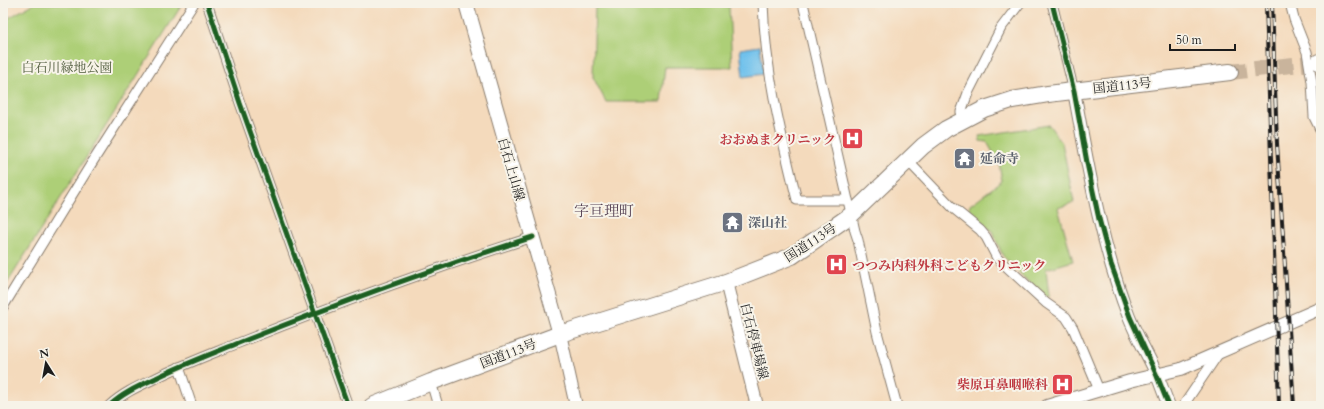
<svg xmlns="http://www.w3.org/2000/svg" width="1324" height="409" font-family="Cardo,'Noto Serif JP',serif">
	<rect width="100%" height="100%" fill="#f7f3e8"/>
	<filter id="ink" filterUnits="userSpaceOnUse"><feTurbulence type="fractalNoise" baseFrequency=".025" numOctaves="2"/><feDisplacementMap in="SourceGraphic" scale="8" xChannelSelector="R" yChannelSelector="G"/><feConvolveMatrix kernelMatrix="1 2 1 2 8 2 1 2 1" color-interpolation-filters="sRGB"/></filter>
	<filter id="wash" filterUnits="userSpaceOnUse"><feTurbulence type="fractalNoise" baseFrequency=".012" numOctaves="4" result="noise"/><feDisplacementMap in="SourceGraphic" scale="16" xChannelSelector="R" yChannelSelector="G"/><feGaussianBlur stdDeviation="0.9" result="paint"/><feColorMatrix in="noise" values="0 0 0 0 0 0 0 0 0 0 0 0 0 0 0 0 0 1.4 0 .05"/><feComposite in="paint" operator="in"/></filter>
	<g filter="url(#wash)">
		<rect width="100%" height="100%" fill="#f4dabc"/>
		<g fill="#adcf77" stroke="#64764a">
			<path d="M35,3H183L3,290V21Z"/>
			<path d="M729,6L732,67H665L661,102H606L593,77L595,7Z"/>
			<path d="M1049,125L1062,143L1074,202L1058,208L1073,261L1046,269L1049,296L1044,298L1003,256L992,231L968,212L970,205L1002,181L999,163L987,142L980,141L979,136Z"/>
		</g>
		<path fill="#70c1ec" stroke="#466e84" d="M760,46L764,74L743,77L740,49Z"/>
	</g>
	<g filter="url(#ink)">
		<g fill="none" stroke-linecap="round" stroke-linejoin="round">
			<path stroke="#c9b49c" stroke-width="16" stroke-dasharray="16 8" stroke-linecap="butt" d="M1230,72L1319,62"/>
			<defs>
				<g id="street">
					<path d="M207,3L240,103L348,406"/>
					<path d="M763,3C765,70 781,135 797,200H848"/>
					<path d="M803,3L855,231L858,240L877,332L897,406"/>
					<path d="M1052,3L1074,91"/>
					<path d="M1290,3L1294,19L1307,52L1312,82L1314,117L1321,131"/>
					<path d="M964,119L961,112L968,93L1001,28L1020,3"/>
					<path d="M907,160L953,208L980,230L986,237L997,258L1046,303L1066,317L1073,328L1099,390"/>
					<path d="M3,307L88,169L194,3"/>
					<path d="M179,367L192,406"/>
					<path d="M431,382L438,406"/>
					<path d="M109,406C123,393 139,386 156,378C182,365 209,355 236,344C334,305 432,269 533,237"/>
					<path d="M1183,406L1219,353"/>
				</g>
				<g id="secondary">
					<path d="M1074,91C1088,167 1101,245 1129,317C1137,337 1148,355 1157,375C1161,385 1165,396 1169,406"/>
					<path d="M726,282L757,406"/>
					<path d="M560,334L576,406"/>
					<path d="M1047,406L1130,381L1181,369L1321,308"/>
				</g>
				<path id="primary" d="M466,3L560,334"/>
				<g id="highway">
					<path d="M1319,62H1321"/>
					<path d="M372,406L431,382L560,334L726,282L792,256L851,215L923,146L946,129L984,109L1012,100L1048,94L1230,72"/>
				</g>
			</defs>
			<use href="#street" stroke="#887b6c" stroke-width="11"/>
			<use href="#secondary" stroke="#887b6c" stroke-width="14"/>
			<use href="#primary" stroke="#887b6c" stroke-width="16"/>
			<use href="#highway" stroke="#887b6c" stroke-width="18"/>
			<use href="#street" stroke="#fff" stroke-width="9"/>
			<use href="#secondary" stroke="#fff" stroke-width="12"/>
			<use href="#primary" stroke="#fff" stroke-width="14"/>
			<use href="#highway" stroke="#fff" stroke-width="16"/>
			<defs>
				<g id="rail">
					<path d="M1266,3L1279,406"/>
					<path d="M1272,3L1277,144L1294,406"/>
				</g>
			</defs>
			<use href="#rail" stroke="#1c1c1c" stroke-width="4"/>
			<use href="#rail" stroke="#f7f3e8" stroke-width="2.5" stroke-dasharray="8" stroke-linecap="butt"/>
			<defs>
				<g id="cycleway">
					<path d="M207,3L240,103L348,406"/>
					<path d="M1052,3L1074,91L1088,168L1099,219L1111,264L1130,317L1157,376L1169,406"/>
					<path d="M109,406C123,393 139,386 156,378C182,365 209,355 236,344C334,305 432,269 533,237"/>
				</g>
			</defs>
			<use href="#cycleway" stroke="#f7f3e8" stroke-width="8"/>
			<use href="#cycleway" stroke="#1b5e20" stroke-width="5"/>
		</g>
	</g>
	<defs>
		<symbol id="hospital-square" viewBox="-11 -11 22 22"><rect x="-9" y="-9" width="18" height="18" rx="4" fill="#e0444e" stroke="#f7f3e8"/><path d="M-5-5h3v3.5h4V-5h3V5h-3V1.5h-4V5h-3Z" fill="#fff"/></symbol>
		<symbol id="temple-square" viewBox="-11 -11 22 22"><rect x="-9" y="-9" width="18" height="18" rx="4" fill="#6b7280" stroke="#f7f3e8"/><path d="M0-6L5-2H3V0L6.5 2.5H4V6H1.5V3h-3V6H-4V2.5H-6.5L-3 0V-2H-5Z" fill="#fff"/></symbol>
	</defs>
	<g fill-rule="evenodd">
		<use href="#hospital-square" x="840" y="126" width="25" height="25"/>
		<use href="#temple-square" x="952" y="146" width="25" height="25"/>
		<use href="#temple-square" x="720" y="210" width="25" height="25"/>
		<use href="#hospital-square" x="824" y="252" width="25" height="25"/>
		<use href="#hospital-square" x="1050" y="372" width="25" height="25"/>
	</g>
	<g text-anchor="middle" stroke-width="4" stroke-linejoin="round" paint-order="stroke">
		<g font-size="13" fill="#4f5b3c" stroke="#f7f3e8">
			<text x="67" y="72">白石川緑地公園</text>
		</g>
		<g font-size="13" fill="#1c1c1c" stroke="#f7f3e8">
			<text transform="translate(1122 85) rotate(-6)" y="5">国道113号</text>
			<text transform="translate(512 169) rotate(74)" y="5">白石上山線</text>
			<text transform="translate(810 242) rotate(-33)" y="5">国道113号</text>
			<text transform="translate(755 341) rotate(76)" y="5">白石停車場線</text>
			<text transform="translate(508 353) rotate(-21)" y="5">国道113号</text>
		</g>
		<g font-size="13" font-weight="bold" fill="#be3a42" stroke="#f7f3e8" text-anchor="end">
			<text x="836" y="144">おおぬまクリニック</text>
			<text x="852" y="270" text-anchor="start">つつみ内科外科こどもクリニック</text>
			<text x="1048" y="389">柴原耳鼻咽喉科</text>
		</g>
		<g font-size="13" font-weight="bold" fill="#5b616d" stroke="#f7f3e8" text-anchor="start">
			<text x="980" y="163">延命寺</text>
			<text x="748" y="227">深山社</text>
		</g>
		<g font-size="15" fill="#5b4758" stroke="#f7f3e8">
			<text x="604" y="216">字亘理町</text>
		</g>
	</g>
	<rect width="1324" height="409" fill="none" stroke="#f7f3e8" stroke-width="16"/>
	<g transform="translate(46 363) rotate(349)" stroke="#f7f3e8" stroke-width="3" paint-order="stroke">
	<path d="M0-3L7 15L0 10L-7 15Z" fill="#1c1c1c"/>
	<text y="-6" font-size="11" font-weight="bold" text-anchor="middle" fill="#1c1c1c">N</text>
	</g>
	<path d="M1170 44v6h65v-6" fill="none" stroke="#1c1c1c" stroke-width="2"/>
	<text x="1176" y="44" font-size="12" fill="#1c1c1c" stroke="#f7f3e8" stroke-width="3" paint-order="stroke">50 m</text>
</svg>
